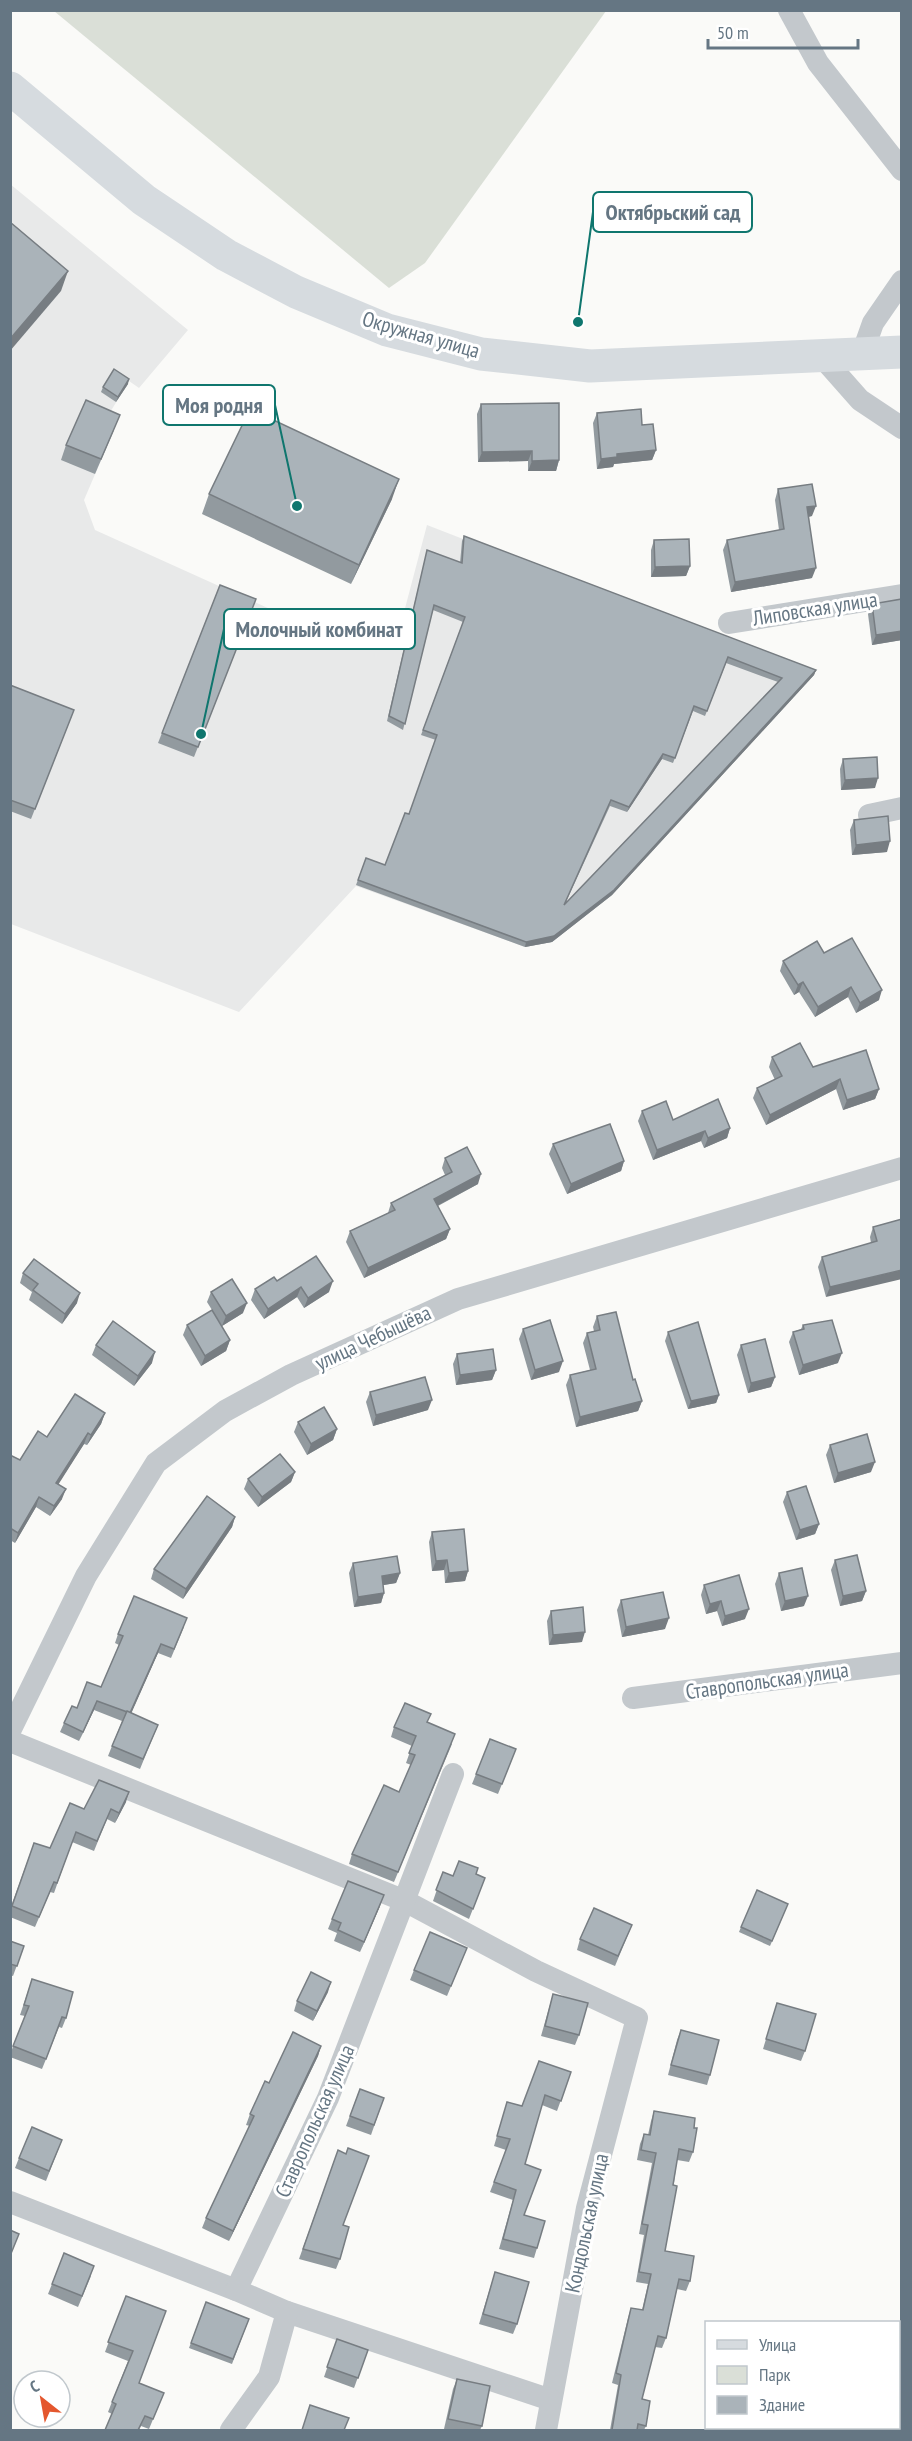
<svg xmlns="http://www.w3.org/2000/svg" width="912" height="2441" font-family="'PT Sans Narrow',sans-serif">
	<rect width="100%" height="100%" fill="#fafaf8"/>
	<path fill="#e8e9e9" d="M10,184L188,330L139,388L129,381L103,424L114,430L84,500L95,530L301,623L307,608L394,650L427,525L814,675L612,895L552,942L525,947L356,886L239,1012L11,924Z"/>
	<g fill="#dadfd7">
		<path d="M54,11H606L425,263L389,288Z"/>
		<path d="M901,2336V2430H867L868,2428H898V2344Z"/>
	</g>
	<g fill="none" stroke-linecap="round" stroke-linejoin="round">
		<g stroke="#c3c8cc" stroke-width="22">
			<path d="M789,10L818,63L902,170"/>
			<path d="M862,354L873,323L902,281"/>
			<path d="M822,357L860,400L902,428"/>
			<path d="M729,623L902,595"/>
			<path d="M869,815L902,808"/>
			<path d="M633,1698L902,1663"/>
			<path d="M10,1731L86,1576L156,1463L225,1411L291,1375L458,1299L902,1168"/>
			<path d="M10,1741L405,1901L536,1971L637,2018L587,2208L546,2430"/>
			<path d="M10,2202L236,2290"/>
			<path d="M287,2312L551,2400"/>
			<path d="M231,2430L269,2377L287,2312L236,2290L328,2098L453,1774"/>
		</g>
		<path stroke="#d6dbdf" stroke-width="33" d="M10,88L144,200L226,255L296,292L387,330L481,354L590,366L902,352"/>
	</g>
	<g fill="#929a9f" fill-rule="evenodd">
		<path d="M128,384L116,402L101,392L103,387Z"/>
		<path d="M481,404L559,460L556,471H528V461L478,462L477,414Z"/>
		<path d="M597,413L642,425L656,450L652,460L614,464L613,467L597,469L593,423Z"/>
		<path d="M114,430L95,474L61,460L66,445Z"/>
		<path d="M778,489L812,516L809,517L812,578L731,592L723,550L727,540L779,530L775,500Z"/>
		<path d="M209,494L392,499L351,584L202,514Z"/>
		<path d="M464,536L816,670L814,675L612,895L552,942L525,947L356,885L366,858L385,865L409,814L436,740L421,735L463,622L433,610L403,730L387,721L427,550L460,563L462,541ZM726,663L778,682L565,904L610,806L627,812L662,759L673,763L693,711L705,716Z"/>
		<path d="M654,540L690,566L686,576L651,577V550Z"/>
		<path d="M220,585L256,599L194,757L158,743Z"/>
		<path d="M902,599V640L872,645L868,614L872,604Z"/>
		<path d="M10,685L74,710L31,819L10,811Z"/>
		<path d="M843,759L875,788L841,790L840,769Z"/>
		<path d="M854,820L887,852L852,855L850,830Z"/>
		<path d="M824,953L879,1000L856,1013L848,997L815,1017L799,992L794,995L780,971L783,961Z"/>
		<path d="M772,1057L813,1067L879,1089L875,1099L843,1110L836,1089L766,1125L753,1098L757,1088L775,1080L769,1067Z"/>
		<path d="M642,1111L673,1120L730,1128L727,1138L704,1148L701,1141L653,1160L638,1121Z"/>
		<path d="M553,1144L624,1161L621,1171L567,1194L549,1154Z"/>
		<path d="M445,1158L478,1184L438,1206L450,1229L446,1239L364,1278L346,1242L350,1231L388,1213L391,1203L445,1175L442,1168Z"/>
		<path d="M902,1219L826,1297L818,1267L822,1257L871,1243L870,1237L873,1227Z"/>
		<path d="M23,1273L77,1303L62,1324L29,1300L32,1292L20,1283Z"/>
		<path d="M277,1281L329,1292L304,1308L297,1297L264,1319L251,1300L255,1289Z"/>
		<path d="M211,1292L243,1313L222,1326L207,1302Z"/>
		<path d="M597,1316L633,1380L642,1401L638,1411L576,1427L566,1385L570,1375L590,1370L583,1343L587,1333L594,1331L593,1327Z"/>
		<path d="M187,1325L230,1340L226,1351L201,1366L183,1335Z"/>
		<path d="M803,1325L838,1363L799,1375L789,1342L793,1332L801,1329Z"/>
		<path d="M523,1329L559,1372L531,1380L519,1339Z"/>
		<path d="M668,1332L719,1395L716,1403L688,1409L665,1341Z"/>
		<path d="M96,1345L152,1363L134,1386L92,1355Z"/>
		<path d="M741,1345L775,1377L771,1387L748,1393L737,1355Z"/>
		<path d="M457,1354L496,1370L492,1380L456,1385L453,1364Z"/>
		<path d="M370,1392L428,1410L373,1426L366,1402Z"/>
		<path d="M105,1413L101,1424L87,1445L84,1444L58,1484L62,1499L50,1516L36,1507L15,1543L10,1540V1455L20,1460L47,1437Z"/>
		<path d="M298,1422L337,1429L333,1440L307,1455L294,1432Z"/>
		<path d="M830,1445L871,1472L834,1483L826,1455Z"/>
		<path d="M295,1472L291,1482L258,1507L244,1489L248,1479Z"/>
		<path d="M787,1492L819,1524L815,1534L796,1540L783,1502Z"/>
		<path d="M235,1517L232,1527L183,1599L151,1579L154,1569Z"/>
		<path d="M432,1532L468,1571L465,1581L445,1583L444,1570L432,1571L429,1542Z"/>
		<path d="M835,1560L866,1591L862,1601L840,1606L831,1570Z"/>
		<path d="M353,1563L400,1573L396,1583L383,1585L384,1593L381,1603L354,1607L349,1573Z"/>
		<path d="M779,1573L804,1606L781,1611L775,1584Z"/>
		<path d="M704,1585L745,1619L722,1626L717,1611L706,1614L701,1595Z"/>
		<path d="M621,1600L665,1629L622,1637L617,1610Z"/>
		<path d="M551,1611L582,1642L549,1645L547,1621Z"/>
		<path d="M184,1627L171,1658L158,1653L131,1713L158,1725L140,1769L108,1756L122,1721L94,1710L79,1741L60,1732L64,1723L77,1708L101,1687L119,1645L115,1643L118,1634Z"/>
		<path d="M428,1722L452,1744L394,1882L349,1864L352,1854L399,1792L411,1765L406,1763L412,1746L391,1737L394,1727Z"/>
		<path d="M490,1739L516,1749L498,1794L472,1784Z"/>
		<path d="M126,1802L115,1823L107,1819L94,1851L72,1842L54,1893L50,1892L35,1927L10,1917V1909L34,1843L50,1848L84,1809Z"/>
		<path d="M443,1872L453,1876L476,1874L485,1878L469,1919L433,1901Z"/>
		<path d="M380,1906L360,1952L334,1941L337,1933L328,1929L332,1919Z"/>
		<path d="M786,1909L770,1946L739,1932L741,1927Z"/>
		<path d="M632,1925L615,1966L577,1950L580,1939Z"/>
		<path d="M10,1941L24,1946L13,1976L10,1975Z"/>
		<path d="M467,1948L447,1996L410,1980L414,1970Z"/>
		<path d="M32,1979L66,2018L62,2028L59,2027L42,2069L10,2057L13,2046L25,2016L20,2015Z"/>
		<path d="M328,1992L313,2021L294,2011L297,2001Z"/>
		<path d="M553,1994L579,2035L575,2045L541,2036Z"/>
		<path d="M777,2003L805,2051L801,2061L763,2049Z"/>
		<path d="M681,2030L710,2075L707,2085L668,2075L677,2040Z"/>
		<path d="M321,2046L318,2056L229,2241L202,2228L206,2218L250,2126L246,2125L250,2114L269,2083Z"/>
		<path d="M571,2072L557,2111L542,2105L525,2164L524,2215L537,2248L534,2258L499,2249L513,2200L490,2192L506,2150L494,2146L507,2102L522,2106Z"/>
		<path d="M360,2089L384,2098L371,2135L346,2126Z"/>
		<path d="M654,2111L694,2128L693,2152L689,2162L677,2160L665,2251L690,2281L686,2291L677,2289L666,2338L662,2348L655,2347L642,2399L646,2426L644,2430H610L618,2385L612,2383L628,2318L631,2308L642,2310L648,2284L636,2282L644,2235L639,2234L652,2163L637,2160L640,2144L644,2134L648,2135L651,2121Z"/>
		<path d="M62,2140L46,2181L15,2168L19,2158Z"/>
		<path d="M338,2150L343,2225L340,2259L336,2269L299,2259Z"/>
		<path d="M495,2272L517,2324L513,2334L479,2324Z"/>
		<path d="M91,2276L78,2307L48,2294L52,2284Z"/>
		<path d="M126,2296L139,2383L164,2393L149,2429L141,2426L139,2430H105L112,2414L108,2412L128,2361L105,2352Z"/>
		<path d="M206,2302L249,2319L232,2364L189,2348Z"/>
		<path d="M337,2339L368,2350L354,2388L324,2377Z"/>
		<path d="M457,2379L482,2426L480,2430H450L444,2429L453,2389Z"/>
	</g>
	<g fill="#777d82">
		<path d="M68,271L61,291L10,351V339Z"/>
		<path d="M129,379L128,384L116,402L118,397Z"/>
		<path d="M656,450L652,460L614,464L613,467L597,469L601,459L617,454Z"/>
		<path d="M532,451L528,461L478,462L482,452Z"/>
		<path d="M559,460L556,471H528L532,461Z"/>
		<path d="M399,479L392,499L351,584L359,565Z"/>
		<path d="M816,506L812,516L804,517L807,507Z"/>
		<path d="M690,566L686,576L651,577L655,567Z"/>
		<path d="M816,568L812,578L731,592L735,582Z"/>
		<path d="M902,631V640L872,645L876,635Z"/>
		<path d="M816,670L814,675L612,895L552,942L525,947L526,942Z"/>
		<path d="M663,754L662,759L627,812L629,807Z"/>
		<path d="M878,778L875,788L841,790L845,780Z"/>
		<path d="M890,841L887,852L852,855L856,845Z"/>
		<path d="M803,982L799,992L794,995L798,985Z"/>
		<path d="M851,987L848,997L815,1017L818,1007Z"/>
		<path d="M882,990L879,1000L856,1013L860,1003Z"/>
		<path d="M840,1079L836,1089L766,1125L770,1115Z"/>
		<path d="M879,1089L875,1099L843,1110L847,1100Z"/>
		<path d="M730,1128L727,1138L704,1148L708,1138Z"/>
		<path d="M705,1131L701,1141L653,1160L657,1150Z"/>
		<path d="M624,1161L621,1171L567,1194L571,1184Z"/>
		<path d="M481,1174L478,1184L431,1209L434,1199Z"/>
		<path d="M450,1229L446,1239L364,1278L368,1268Z"/>
		<path d="M902,1270V1279L826,1297L830,1287Z"/>
		<path d="M333,1281L329,1292L304,1308L308,1298Z"/>
		<path d="M301,1287L297,1297L264,1319L268,1309Z"/>
		<path d="M80,1293L77,1303L62,1324L65,1314Z"/>
		<path d="M247,1303L243,1313L222,1326L226,1316Z"/>
		<path d="M230,1340L226,1351L201,1366L205,1356Z"/>
		<path d="M155,1352L152,1363L134,1386L138,1376Z"/>
		<path d="M842,1353L838,1363L799,1375L803,1365Z"/>
		<path d="M563,1361L559,1372L531,1380L535,1370Z"/>
		<path d="M496,1370L492,1380L456,1385L460,1375Z"/>
		<path d="M775,1377L771,1387L748,1393L751,1383Z"/>
		<path d="M719,1395L716,1403L688,1409L691,1401Z"/>
		<path d="M432,1400L428,1410L373,1426L376,1415Z"/>
		<path d="M642,1401L638,1411L576,1427L580,1417Z"/>
		<path d="M105,1413L101,1424L87,1445L91,1435Z"/>
		<path d="M337,1429L333,1440L307,1455L311,1444Z"/>
		<path d="M88,1433L84,1444L53,1493L56,1483Z"/>
		<path d="M875,1462L871,1472L834,1483L838,1473Z"/>
		<path d="M295,1472L291,1482L258,1507L262,1497Z"/>
		<path d="M66,1489L62,1499L50,1516L54,1506Z"/>
		<path d="M39,1497L36,1507L15,1543L18,1533Z"/>
		<path d="M235,1517L232,1527L183,1599L186,1589Z"/>
		<path d="M819,1524L815,1534L796,1540L800,1530Z"/>
		<path d="M447,1560L444,1570L432,1571L436,1561Z"/>
		<path d="M468,1571L465,1581L445,1583L449,1573Z"/>
		<path d="M400,1573L396,1583L378,1586L382,1576Z"/>
		<path d="M866,1591L862,1601L840,1606L843,1596Z"/>
		<path d="M384,1593L381,1603L354,1607L358,1597Z"/>
		<path d="M808,1596L804,1606L781,1611L785,1601Z"/>
		<path d="M721,1601L717,1611L706,1614L710,1604Z"/>
		<path d="M749,1609L745,1619L722,1626L725,1616Z"/>
		<path d="M669,1618L665,1629L622,1637L626,1627Z"/>
		<path d="M585,1632L582,1642L549,1645L553,1635Z"/>
		<path d="M161,1644L158,1653L127,1723L130,1714Z"/>
		<path d="M97,1701L94,1710L79,1741L83,1732Z"/>
		<path d="M129,1792L126,1802L115,1823L119,1813Z"/>
		<path d="M384,1895L380,1906L360,1952L364,1942Z"/>
		<path d="M331,1982L328,1992L313,2021L317,2011Z"/>
		<path d="M321,2046L318,2056L229,2241L233,2231Z"/>
	</g>
	<g fill="#aab3b9" stroke="#777d82" stroke-width="1.5" fill-rule="evenodd">
		<path d="M10,222L68,271L10,339Z"/>
		<path d="M114,369L129,379L118,397L103,387Z"/>
		<path d="M86,400L120,415L101,459L66,445Z"/>
		<path d="M559,403V460L532,461V451L482,452L481,404Z"/>
		<path d="M250,409L399,479L359,565L209,494Z"/>
		<path d="M641,409L642,425L653,424L656,450L617,454V457L601,459L597,413Z"/>
		<path d="M812,484L816,506L807,507L816,568L735,582L727,540L784,529L778,489Z"/>
		<path d="M464,536L816,670L614,890L554,936L526,942L358,880L366,858L385,865L405,813L409,814L437,735L423,730L465,617L434,605L405,724L389,716L427,550L462,563ZM728,657L782,678L564,905L611,800L629,807L663,754L675,758L694,706L707,711Z"/>
		<path d="M689,539L690,566L655,567L654,540Z"/>
		<path d="M220,585L256,599L198,747L162,733Z"/>
		<path d="M902,599V631L876,635L872,604Z"/>
		<path d="M10,685L74,710L35,809L10,800Z"/>
		<path d="M877,757L878,778L845,780L843,759Z"/>
		<path d="M888,816L890,841L856,845L854,820Z"/>
		<path d="M852,938L882,990L860,1003L851,987L818,1007L803,982L798,985L783,961L817,941L824,953Z"/>
		<path d="M800,1043L813,1067L866,1050L879,1089L847,1100L840,1079L770,1115L757,1088L782,1076L772,1057Z"/>
		<path d="M718,1099L730,1128L708,1138L705,1131L657,1150L642,1111L666,1101L673,1120Z"/>
		<path d="M610,1124L624,1161L571,1184L553,1144Z"/>
		<path d="M467,1147L481,1174L434,1199L450,1229L368,1268L350,1231L395,1210L391,1203L452,1172L445,1158Z"/>
		<path d="M902,1219V1270L830,1287L822,1257L877,1241L873,1227Z"/>
		<path d="M316,1256L333,1281L308,1298L301,1287L268,1309L255,1289L274,1277L277,1281Z"/>
		<path d="M34,1259L80,1293L65,1314L33,1290L38,1284L23,1273Z"/>
		<path d="M232,1279L247,1303L226,1316L211,1292Z"/>
		<path d="M212,1310L230,1340L205,1356L187,1325Z"/>
		<path d="M616,1312L633,1380L635,1379L642,1401L580,1417L570,1375L596,1369L587,1333L600,1330L597,1316Z"/>
		<path d="M550,1320L563,1361L535,1370L523,1329Z"/>
		<path d="M832,1320L842,1353L803,1365L793,1332L804,1329L803,1325Z"/>
		<path d="M113,1321L155,1352L138,1376L96,1345Z"/>
		<path d="M698,1322L719,1395L691,1401L668,1332Z"/>
		<path d="M765,1339L775,1377L751,1383L741,1345Z"/>
		<path d="M493,1349L496,1370L460,1375L457,1354Z"/>
		<path d="M425,1377L432,1400L376,1415L370,1392Z"/>
		<path d="M75,1394L105,1413L91,1435L88,1433L56,1483L66,1489L54,1506L39,1497L18,1533L10,1528V1455L20,1460L38,1431L47,1437Z"/>
		<path d="M324,1407L337,1429L311,1444L298,1422Z"/>
		<path d="M867,1434L875,1462L838,1473L830,1445Z"/>
		<path d="M280,1454L295,1472L262,1497L248,1479Z"/>
		<path d="M806,1486L819,1524L800,1530L787,1492Z"/>
		<path d="M207,1496L235,1517L186,1589L154,1569Z"/>
		<path d="M464,1529L468,1571L449,1573L447,1560L436,1561L432,1532Z"/>
		<path d="M857,1555L866,1591L843,1596L835,1560Z"/>
		<path d="M397,1556L400,1573L382,1576L384,1593L358,1597L353,1563Z"/>
		<path d="M802,1568L808,1596L785,1601L779,1573Z"/>
		<path d="M739,1575L749,1609L725,1616L721,1601L710,1604L704,1585Z"/>
		<path d="M663,1592L669,1618L626,1627L621,1600Z"/>
		<path d="M134,1596L187,1618L174,1649L161,1644L130,1713L97,1701L83,1732L64,1723L72,1706L77,1708L87,1682L101,1687L123,1636L118,1634Z"/>
		<path d="M583,1607L585,1632L553,1635L551,1611Z"/>
		<path d="M405,1703L431,1714L427,1722L455,1734L398,1872L352,1854L384,1785L399,1792L415,1755L409,1753L416,1736L394,1727Z"/>
		<path d="M127,1711L158,1725L143,1759L112,1746Z"/>
		<path d="M490,1739L516,1749L502,1784L476,1774Z"/>
		<path d="M99,1780L129,1792L119,1813L111,1809L97,1841L76,1832L57,1883L54,1882L39,1917L12,1906L34,1843L50,1848L70,1803L84,1809Z"/>
		<path d="M459,1861L478,1868L476,1874L485,1878L473,1909L436,1890L443,1872L453,1876Z"/>
		<path d="M348,1881L384,1895L364,1942L338,1930L341,1923L332,1919Z"/>
		<path d="M757,1890L788,1904L772,1941L741,1927Z"/>
		<path d="M594,1908L632,1925L618,1956L580,1939Z"/>
		<path d="M430,1932L467,1948L451,1986L414,1970Z"/>
		<path d="M10,1941L24,1946L17,1966L10,1964Z"/>
		<path d="M311,1972L331,1982L317,2011L297,2001Z"/>
		<path d="M32,1979L73,1992L66,2018L62,2017L46,2059L13,2046L29,2006L24,2005Z"/>
		<path d="M553,1994L588,2003L579,2035L545,2026Z"/>
		<path d="M777,2003L816,2014L805,2051L766,2039Z"/>
		<path d="M681,2030L719,2040L710,2075L671,2065Z"/>
		<path d="M293,2032L321,2046L233,2231L206,2218L254,2116L250,2114L265,2081L269,2083Z"/>
		<path d="M539,2061L571,2072L561,2101L545,2095L525,2164L541,2170L524,2215L545,2221L537,2248L503,2239L516,2190L494,2182L510,2139L497,2136L507,2102L522,2106Z"/>
		<path d="M360,2089L384,2098L374,2125L350,2116Z"/>
		<path d="M654,2111L695,2118L694,2128H697L693,2152L679,2149L673,2185L677,2186L665,2251L694,2256L690,2281L679,2279L666,2338L658,2336L642,2399L650,2401L646,2426L638,2424L637,2430H612L621,2375L616,2373L631,2308L643,2310L651,2274L639,2272L648,2225L642,2224L656,2153L641,2150L644,2134L650,2135Z"/>
		<path d="M32,2127L62,2140L49,2171L19,2158Z"/>
		<path d="M348,2148L369,2156L343,2225L349,2227L340,2259L303,2249L338,2150L346,2154Z"/>
		<path d="M10,2230L19,2234L10,2256Z"/>
		<path d="M64,2253L94,2266L82,2296L52,2284Z"/>
		<path d="M495,2272L529,2282L517,2324L483,2314Z"/>
		<path d="M126,2296L166,2311L139,2383L164,2393L153,2419L145,2416L138,2430H105L116,2404L112,2402L133,2351L108,2342Z"/>
		<path d="M206,2302L249,2319L233,2359L191,2343Z"/>
		<path d="M337,2339L368,2350L358,2378L327,2367Z"/>
		<path d="M457,2379L490,2386L482,2426L448,2419Z"/>
		<path d="M310,2405L349,2418L344,2430H302Z"/>
	</g>
	<g text-anchor="middle" stroke-width="6" stroke-linejoin="round" paint-order="stroke">
		<g font-size="21" fill="#657683" stroke="#fff">
			<text transform="translate(421 335) rotate(16)" y="7">Окружная улица</text>
			<text transform="translate(815 609) rotate(-9)" y="7">Липовская улица</text>
			<text transform="translate(373 1338) rotate(-25)" y="7">улица Чебышёва</text>
			<text transform="translate(767 1681) rotate(-8)" y="7">Ставропольская улица</text>
			<text transform="translate(315 2121) rotate(-66)" y="7">Ставропольская улица</text>
			<text transform="translate(587 2223) rotate(-78)" y="7">Кондольская улица</text>
		</g>
	</g>
	<path fill="none" stroke="#0f766e" stroke-width="2" d="M578 322L593 212M297 506L275 405M201 734L224 629"/>
	<g fill="#0f766e" stroke="#fff" stroke-width="2">
		<circle cx="578" cy="322" r="6"/>
		<circle cx="297" cy="506" r="6"/>
		<circle cx="201" cy="734" r="6"/>
	</g>
	<g fill="#fff" stroke="#0f766e" stroke-width="2">
		<rect x="593" y="192" width="159" height="40" rx="6"/>
		<rect x="163" y="385" width="112" height="40" rx="6"/>
		<rect x="224" y="609" width="191" height="40" rx="6"/>
	</g>
	<g font-size="22" text-anchor="middle" font-weight="bold" fill="#657683">
		<text x="673" y="220">Октябрьский сад</text>
		<text x="219" y="413">Моя родня</text>
		<text x="319" y="637">Молочный комбинат</text>
	</g>
	<rect width="912" height="2441" fill="none" stroke="#657683" stroke-width="24"/>
	<rect x="705" y="2321" width="195" height="108" fill="#ffffff" stroke="#c1c8cd" stroke-width="1.5"/>
	<rect x="717" y="2340" width="30" height="9" fill="#d6dbdf" stroke="#c1c8cd" stroke-width="1.5"/>
	<text x="759" y="2351" font-size="18" fill="#657683">Улица</text>
	<rect x="717" y="2366" width="30" height="18" fill="#dadfd7" stroke="#c1c8cd" stroke-width="1.5"/>
	<text x="759" y="2381" font-size="18" fill="#657683">Парк</text>
	<rect x="717" y="2396" width="30" height="18" fill="#aab3b9" stroke="#c1c8cd" stroke-width="1.5"/>
	<text x="759" y="2411" font-size="18" fill="#657683">Здание</text>
	<g transform="translate(42 2399) rotate(329)"><circle r="28" fill="#ffffff" stroke="#c1c8cd" stroke-width="1.5"/>
	<path d="M0-4.5L10 22L0 15L-10 22Z" fill="#e4572e"/>
	<text y="-9" font-size="16" font-weight="bold" text-anchor="middle" fill="#657683">С</text>
	</g>
	<path d="M708 39v9h150v-9" fill="none" stroke="#657683" stroke-width="3"/>
	<text x="717" y="39" font-size="18" fill="#657683" stroke="#ffffff" stroke-width="4.5" paint-order="stroke">50 m</text>
</svg>
